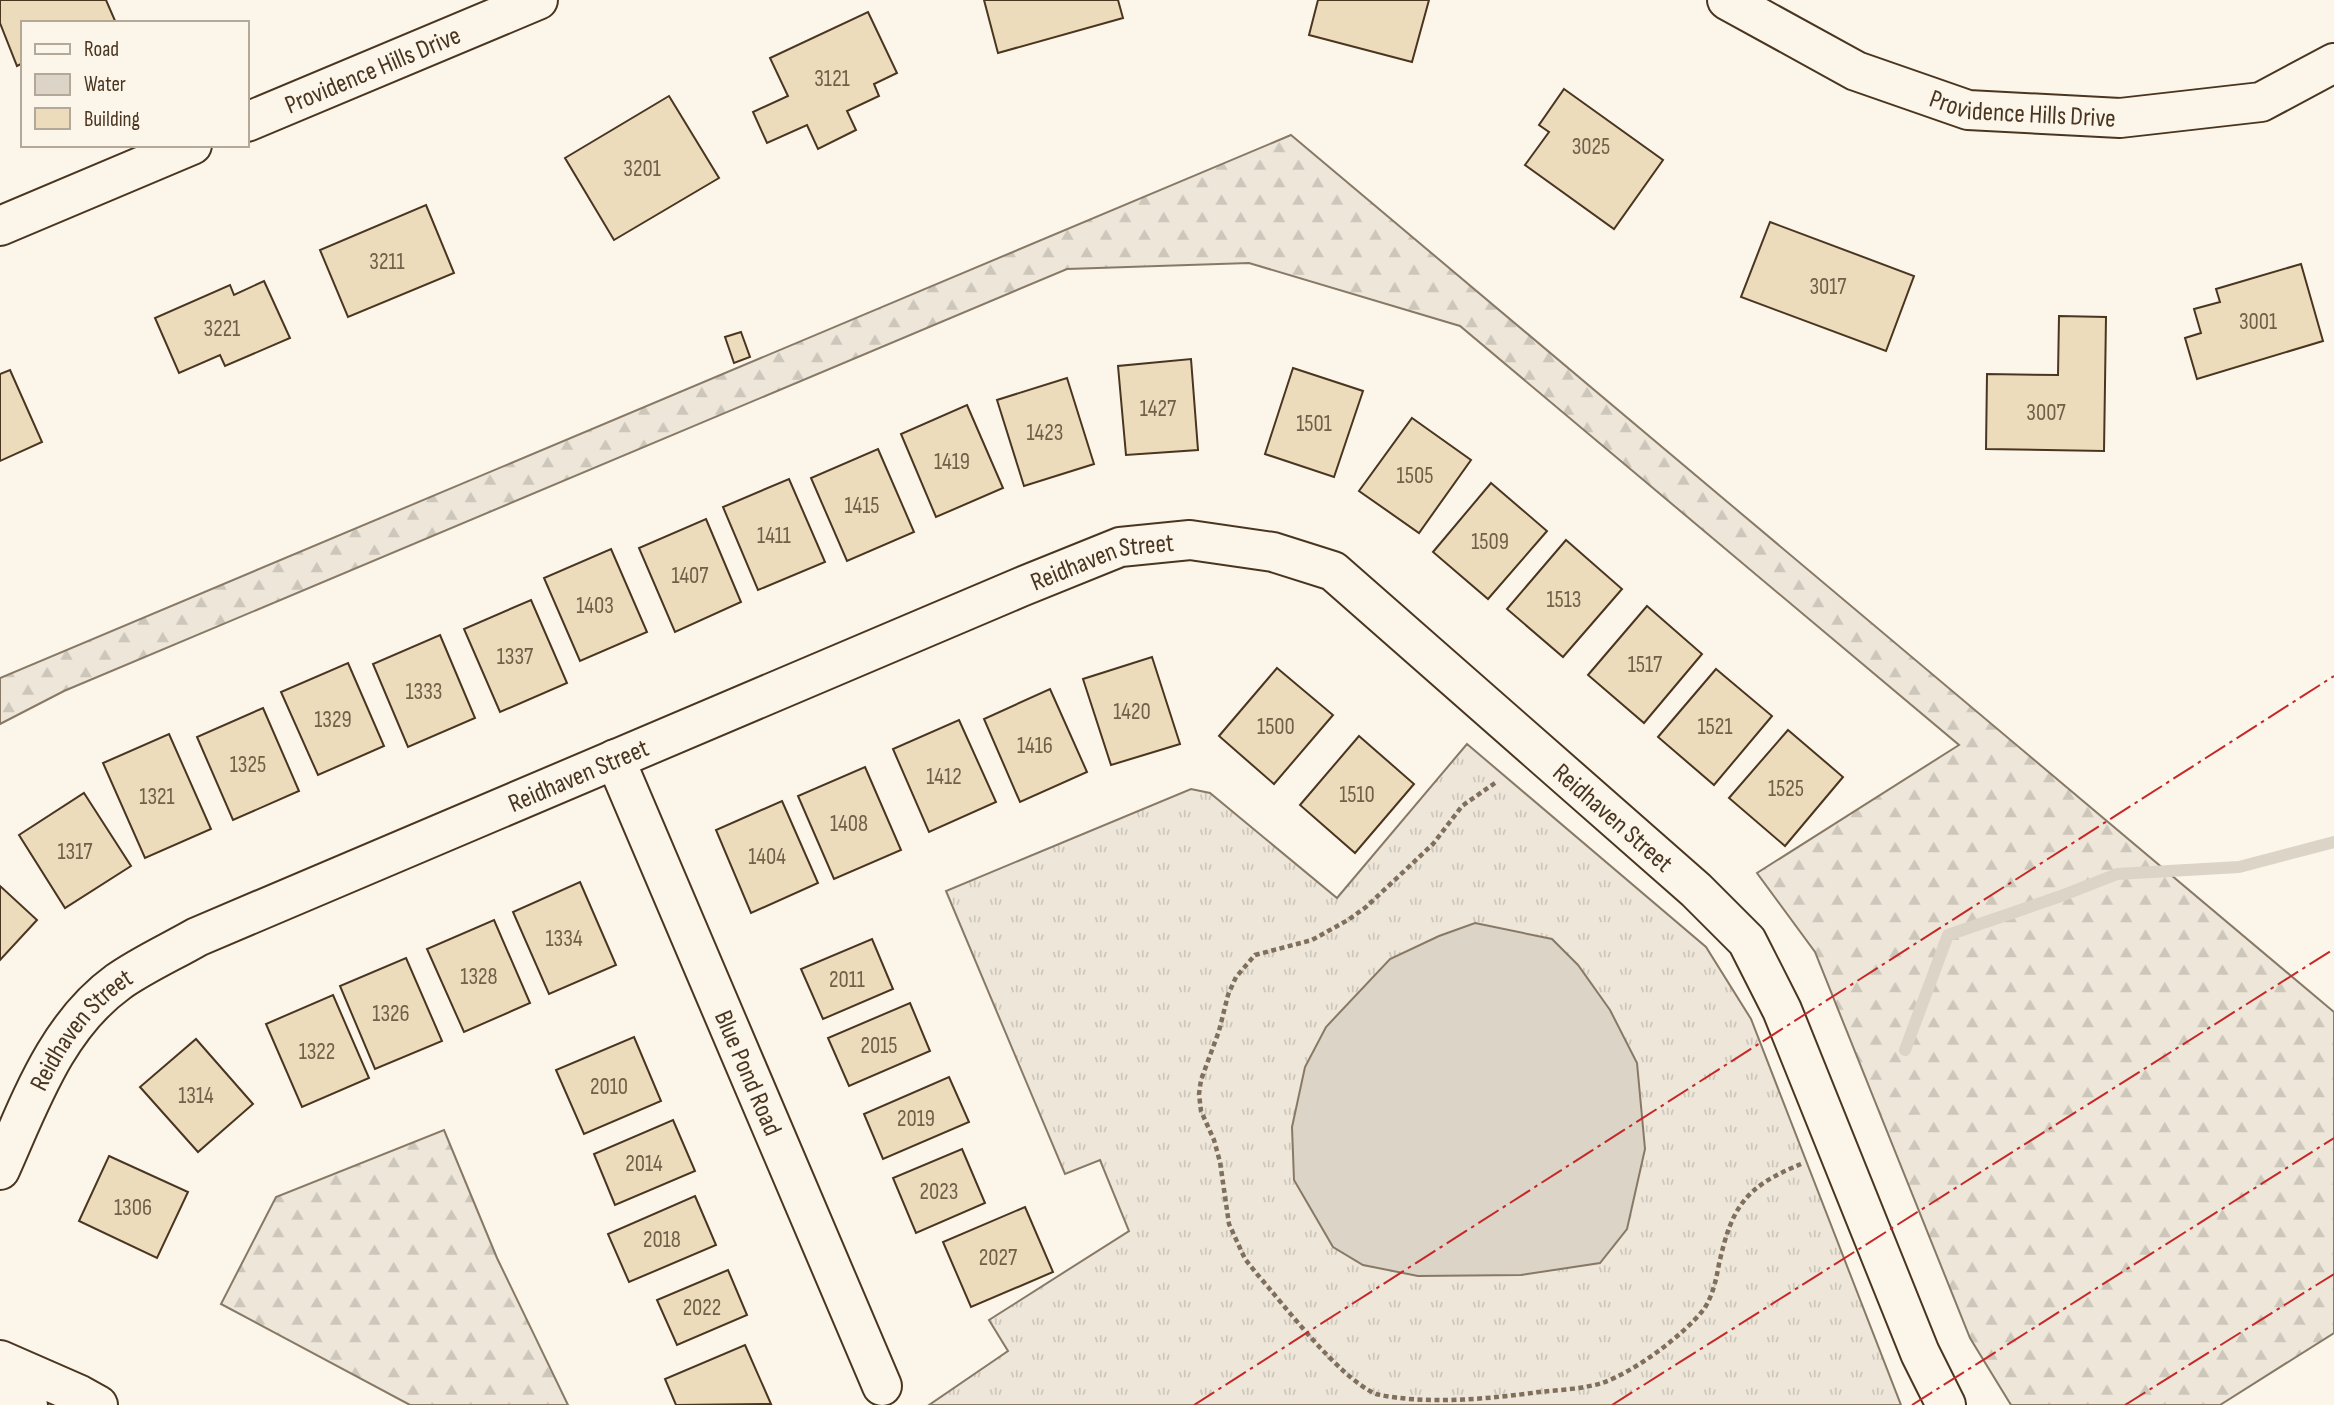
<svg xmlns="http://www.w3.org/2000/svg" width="2334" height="1405" font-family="'Sofia Sans Condensed',sans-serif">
	<defs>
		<pattern id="grass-tufts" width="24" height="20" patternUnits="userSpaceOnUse" patternTransform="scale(1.75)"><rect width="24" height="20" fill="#ede6d9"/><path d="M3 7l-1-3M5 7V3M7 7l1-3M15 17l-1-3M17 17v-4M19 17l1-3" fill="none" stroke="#cdc6ba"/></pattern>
		<pattern id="forest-firs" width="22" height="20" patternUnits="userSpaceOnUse" patternTransform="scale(1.75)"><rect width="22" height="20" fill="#ede6d9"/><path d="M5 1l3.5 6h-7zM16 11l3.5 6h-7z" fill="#cdc6ba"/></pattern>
	</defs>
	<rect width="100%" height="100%" fill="#fbf6e9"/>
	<path fill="url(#grass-tufts)" stroke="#887966" stroke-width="2" d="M1467,744L1706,947L1751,1019L1901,1405H929L1008,1351L989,1320L1129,1231L1100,1160L1065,1174L946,891L1191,789L1210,793L1337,898Z"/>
	<g fill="url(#forest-firs)" stroke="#887966" stroke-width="2">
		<path d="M1291,135L2334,1012V1333L2220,1405H2011L1970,1338L1815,952L1757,873L1959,745L1460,326L1249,263L1067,269L64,691L0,724V678Z"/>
		<path d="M444,1130L497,1258L568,1405H410L221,1304L276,1197Z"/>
	</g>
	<path fill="#dcd4c6" stroke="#887966" stroke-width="2" d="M1475,923L1552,939L1578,965L1610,1010L1637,1063L1645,1149L1627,1229L1600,1263L1521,1275L1418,1276L1363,1265L1333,1247L1294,1180L1292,1127L1305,1067L1326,1027L1390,959L1439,936Z"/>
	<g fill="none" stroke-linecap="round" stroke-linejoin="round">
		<path stroke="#dcd4c6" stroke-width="12" d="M1905,1050L1948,935L2061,896L2117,874L2239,867L2334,842"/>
	</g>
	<g fill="#ecdcbc" stroke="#4a3520" stroke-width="2">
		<path d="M0,0H106L116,23H23V63L17,66L0,23Z"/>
		<path d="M984,0H1118L1123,18L998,53Z"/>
		<path d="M1318,0H1429L1412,62L1309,35Z"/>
		<path d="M868,12L897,73L874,84L879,96L847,111L856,130L818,149L807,125L767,143L753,112L788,96L770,58Z"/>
		<path d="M1564,89L1663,160L1614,229L1525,165L1549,132L1539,125Z"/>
		<path d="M669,96L719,178L614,240L565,158Z"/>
		<path d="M426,205L454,273L348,317L320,250Z"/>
		<path d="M1770,222L1914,276L1886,351L1741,297Z"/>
		<path d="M2301,264L2323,341L2197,379L2185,338L2201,333L2194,309L2220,302L2216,289Z"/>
		<path d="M264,281L290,338L225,366L220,355L179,373L155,318L230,285L234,295Z"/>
		<path d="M2059,316L2106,317L2104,451L1986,449L1987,374L2058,375Z"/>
		<path d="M741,332L750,357L734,363L725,337Z"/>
		<path d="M1191,359L1198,450L1126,455L1118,366Z"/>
		<path d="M1293,368L1363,391L1334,477L1265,454Z"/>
		<path d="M10,370L42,442L0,461V374Z"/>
		<path d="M1067,378L1094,464L1024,486L997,400Z"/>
		<path d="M967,405L1003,488L936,517L901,434Z"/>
		<path d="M1412,418L1471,460L1419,533L1359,491Z"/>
		<path d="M878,449L914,532L847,561L811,478Z"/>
		<path d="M789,479L825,562L758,590L723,507Z"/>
		<path d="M1491,483L1547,531L1488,599L1433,552Z"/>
		<path d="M706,519L741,602L675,632L639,548Z"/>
		<path d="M1566,540L1622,589L1563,657L1507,609Z"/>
		<path d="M611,549L647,632L580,661L544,578Z"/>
		<path d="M531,600L567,683L500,712L464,629Z"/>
		<path d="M1647,606L1702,654L1644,723L1588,675Z"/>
		<path d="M440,635L475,718L408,747L373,664Z"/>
		<path d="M1152,657L1180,744L1111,765L1083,679Z"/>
		<path d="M348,663L384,746L318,775L281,692Z"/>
		<path d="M1277,668L1333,715L1274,784L1219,736Z"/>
		<path d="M1716,669L1772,716L1714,785L1658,737Z"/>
		<path d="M1050,689L1087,772L1020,802L984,719Z"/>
		<path d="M263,708L299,791L233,820L197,737Z"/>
		<path d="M959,720L996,802L929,832L893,749Z"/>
		<path d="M1788,730L1843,777L1785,846L1729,798Z"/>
		<path d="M169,734L211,829L145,858L103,763Z"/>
		<path d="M1359,736L1414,784L1355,853L1300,805Z"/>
		<path d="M865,767L901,850L834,879L798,796Z"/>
		<path d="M84,793L131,866L65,908L19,835Z"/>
		<path d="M782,801L818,883L751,913L716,830Z"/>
		<path d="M580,882L616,965L549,994L513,912Z"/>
		<path d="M0,886L37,920L0,960Z"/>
		<path d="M494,920L530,1003L464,1032L427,949Z"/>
		<path d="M872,939L893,989L823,1019L801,969Z"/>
		<path d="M406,958L442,1041L375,1069L340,986Z"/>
		<path d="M333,995L369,1078L302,1107L266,1024Z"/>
		<path d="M910,1003L930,1051L849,1086L828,1038Z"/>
		<path d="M634,1037L661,1101L584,1134L556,1070Z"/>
		<path d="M196,1039L253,1104L198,1152L140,1087Z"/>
		<path d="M949,1077L969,1122L883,1159L864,1114Z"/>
		<path d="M673,1120L695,1171L615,1205L594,1154Z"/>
		<path d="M962,1149L985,1203L916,1233L893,1178Z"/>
		<path d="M109,1156L188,1192L157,1258L79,1221Z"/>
		<path d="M695,1196L716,1245L629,1282L608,1234Z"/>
		<path d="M1025,1207L1053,1272L971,1307L943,1242Z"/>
		<path d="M728,1270L747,1315L677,1345L657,1300Z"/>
		<path d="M745,1345L771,1404L676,1405L665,1379Z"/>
	</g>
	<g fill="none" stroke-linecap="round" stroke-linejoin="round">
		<defs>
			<g id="minor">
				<path id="s1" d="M1727,0L1856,71L1968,110L2120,118L2261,102L2334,63"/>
				<path id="s2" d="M247,122L538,0"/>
				<path d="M0,226L192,145"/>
				<path id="s3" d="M615,759L882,1386"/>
				<path id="s4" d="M0,1170C30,1103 56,1027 118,982C142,965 171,952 197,937L1021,587L1120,547L1190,540L1273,552L1333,571L1696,890L1747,941L1782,1010L1920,1353L1946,1405"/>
				<path d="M0,1360L80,1395L98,1405"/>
				<path d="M0,1393L28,1405"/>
			</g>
		</defs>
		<use href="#minor" stroke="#4a3520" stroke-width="42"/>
		<path stroke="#7f6f5c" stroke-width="4.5" stroke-dasharray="5 3.5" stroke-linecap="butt" d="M1495,783L1462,806L1433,844L1366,907L1348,920L1312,940L1255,955L1236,977L1228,995L1219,1031L1201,1080L1199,1094L1201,1111L1214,1140L1220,1162L1229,1224L1245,1259L1257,1274C1285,1306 1339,1378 1376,1394C1423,1405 1490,1399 1539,1392C1559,1390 1582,1389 1602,1383C1634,1372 1683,1336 1704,1309C1713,1295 1716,1280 1719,1264C1732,1206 1745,1187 1801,1164"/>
		<use href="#minor" stroke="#fbf6e9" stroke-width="38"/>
		<g stroke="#c62828" stroke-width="2" stroke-dasharray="24 5 3.5 5" stroke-linecap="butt">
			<path d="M1194,1405L2334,676"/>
			<path d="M1612,1405L2334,949"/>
			<path d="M1912,1405L2334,1138"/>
			<path d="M2125,1405L2334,1274"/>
		</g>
	</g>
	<g text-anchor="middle" stroke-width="5" stroke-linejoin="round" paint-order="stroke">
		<g font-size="23" fill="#725f47">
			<text x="832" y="86">3121</text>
			<text x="1591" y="154">3025</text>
			<text x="642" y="176">3201</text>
			<text x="387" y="269">3211</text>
			<text x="1828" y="294">3017</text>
			<text x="2258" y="329">3001</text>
			<text x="222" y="336">3221</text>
			<text x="1158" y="416">1427</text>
			<text x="2046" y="420">3007</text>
			<text x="1314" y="431">1501</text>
			<text x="1045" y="440">1423</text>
			<text x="952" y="469">1419</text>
			<text x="1415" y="483">1505</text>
			<text x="862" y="513">1415</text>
			<text x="774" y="543">1411</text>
			<text x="1490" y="549">1509</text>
			<text x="690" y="583">1407</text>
			<text x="1564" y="607">1513</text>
			<text x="595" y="613">1403</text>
			<text x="515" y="664">1337</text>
			<text x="1645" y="672">1517</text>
			<text x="424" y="699">1333</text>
			<text x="1132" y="719">1420</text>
			<text x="333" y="727">1329</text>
			<text x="1276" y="734">1500</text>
			<text x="1715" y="734">1521</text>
			<text x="1035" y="753">1416</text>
			<text x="248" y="772">1325</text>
			<text x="944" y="784">1412</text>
			<text x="1786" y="796">1525</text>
			<text x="1357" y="802">1510</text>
			<text x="157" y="804">1321</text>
			<text x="849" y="831">1408</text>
			<text x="75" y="859">1317</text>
			<text x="767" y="864">1404</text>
			<text x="564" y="946">1334</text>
			<text x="479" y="984">1328</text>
			<text x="847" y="987">2011</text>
			<text x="391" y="1021">1326</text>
			<text x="879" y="1053">2015</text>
			<text x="317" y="1059">1322</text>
			<text x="609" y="1094">2010</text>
			<text x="196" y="1103">1314</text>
			<text x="916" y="1126">2019</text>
			<text x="644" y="1171">2014</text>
			<text x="939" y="1199">2023</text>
			<text x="133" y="1215">1306</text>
			<text x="662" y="1247">2018</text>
			<text x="998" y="1265">2027</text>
			<text x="702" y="1315">2022</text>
		</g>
		<g font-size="26" fill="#4a3520" stroke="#fbf6e9">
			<text dy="9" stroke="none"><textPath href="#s2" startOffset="136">Providence Hills Drive</textPath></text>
			<text dy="9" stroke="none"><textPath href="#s1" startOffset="320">Providence Hills Drive</textPath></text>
			<text dy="9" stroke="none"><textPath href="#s4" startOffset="1297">Reidhaven Street</textPath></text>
			<text dy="9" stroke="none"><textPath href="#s4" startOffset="730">Reidhaven Street</textPath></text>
			<text dy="9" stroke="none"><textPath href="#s4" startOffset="1908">Reidhaven Street</textPath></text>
			<text dy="9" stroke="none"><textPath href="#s4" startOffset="164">Reidhaven Street</textPath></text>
			<text dy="9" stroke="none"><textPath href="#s3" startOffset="341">Blue Pond Road</textPath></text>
		</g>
	</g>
	<rect x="21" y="21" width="228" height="126" fill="#fbf6e9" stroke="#b4a999" stroke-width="2"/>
	<rect x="35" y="44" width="35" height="10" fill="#fbf6e9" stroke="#b4a999" stroke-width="2"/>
	<text x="84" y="56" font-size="21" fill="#4a3520">Road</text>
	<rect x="35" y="74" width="35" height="21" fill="#dcd4c6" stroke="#b4a999" stroke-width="2"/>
	<text x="84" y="91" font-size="21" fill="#4a3520">Water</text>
	<rect x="35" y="108" width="35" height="21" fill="#ecdcbc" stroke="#b4a999" stroke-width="2"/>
	<text x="84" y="126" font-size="21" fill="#4a3520">Building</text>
</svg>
